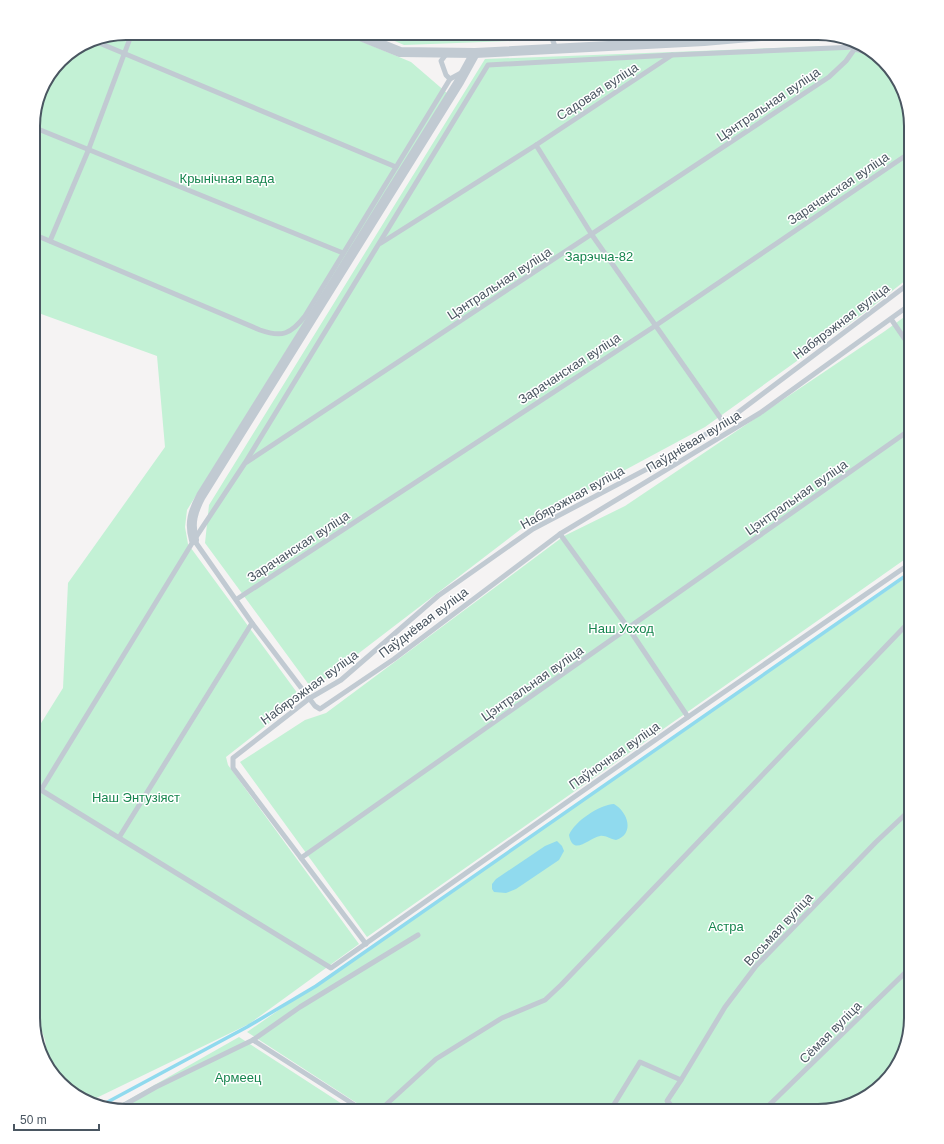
<svg xmlns="http://www.w3.org/2000/svg" width="944" height="1144" font-family="Helvetica,sans-serif">
	<rect width="100%" height="100%" fill="#f5f3f3"/>
	<g fill="#c3f1d5">
		<path d="M126,33H341L411,62L447,93L187,510L185,527L188,544L301,698L226,757L228,765L359,944L249,1024L88,1102L49,1070L45,1040L33,1005V736L63,688L68,583L165,447L157,356L33,311V120L43,85L65,56L91,40Z"/>
		<path d="M376,33H647L594,38L404,45Z"/>
		<path d="M832,46L875,56L895,74L911,126V276L868,310L705,427L534,519L312,689L205,543L209,505L485,59Z"/>
		<path d="M911,312V555L367,937L240,762L305,720L326,713L564,536L625,506L885,331Z"/>
		<path d="M911,574V1018L899,1064L870,1095L818,1111H369L247,1032Z"/>
		<path d="M239,1037L353,1111H126L114,1108Z"/>
	</g>
	<g fill="#90daee">
		<path d="M614,804C628,812 635,834 616,840C610,839 605,835 600,836C589,838 573,857 569,835C575,821 599,805 614,804Z"/>
		<path d="M557,841L562,846L564,851L559,860L516,889L506,893L494,892L492,889V884L496,879L545,846Z"/>
	</g>
	<g fill="none" stroke-linecap="round" stroke-linejoin="round">
		<path stroke="#90daee" stroke-width="3.5" d="M102,1105L247,1027L316,986L911,572"/>
		<g stroke="#c1cad2" stroke-width="5">
			<path d="M550,33L556,49"/>
			<path d="M92,40L396,167"/>
			<path d="M447,53L441,61L446,75L450,79L461,73"/>
			<path d="M672,55L488,65L245,463L194,540L41,790L331,968L688,717L911,563"/>
			<path d="M33,127L343,253"/>
			<path d="M536,145L592,235L724,423"/>
			<path d="M33,234L260,330C282,338 291,334 305,316L450,79"/>
			<path d="M50,241L88,151L132,33"/>
			<path d="M381,243L536,145L672,55L856,47"/>
			<path d="M891,319L911,348"/>
			<path d="M247,462L829,77L846,61L856,47"/>
			<path d="M560,534L629,629L688,717"/>
			<path d="M194,540L252,623L315,706L320,709L394,659L560,534L760,413L911,304"/>
			<path d="M237,599L655,326L911,152"/>
			<path d="M120,836L252,623"/>
			<path d="M301,858L911,429"/>
			<path d="M366,944L233,768V758L310,698L341,680L438,596L533,529L664,460L724,423L911,282"/>
			<path d="M253,1040L364,1111"/>
			<path d="M681,1080L725,1007L756,966L876,842L911,809"/>
			<path d="M864,1097L884,1080"/>
			<path d="M117,1109L156,1087L253,1040L300,1007L418,935"/>
			<path d="M379,1111L436,1059L502,1018L545,1000L561,985L911,620"/>
			<path d="M610,1111L640,1062L681,1080L667,1101L677,1111"/>
			<path d="M763,1111L911,967"/>
		</g>
		<g stroke="#c1cad2" stroke-width="10">
			<path d="M353,33L400,52L475,53L704,41L793,33"/>
			<path d="M855,43L856,47L869,50"/>
			<path d="M194,540C189,523 193,511 201,496L459,82L475,53"/>
		</g>
	</g>
	<g text-anchor="middle" stroke-width="3" stroke-linejoin="round" paint-order="stroke">
		<g font-size="13" fill="#4a5661" stroke="#fff">
			<text transform="translate(597 91) rotate(-33)" y="5">Садовая вуліца</text>
			<text transform="translate(768 104) rotate(-34)" y="5">Цэнтральная вуліца</text>
			<text transform="translate(838 188) rotate(-34)" y="5">Зарачанская вуліца</text>
			<text transform="translate(499 283) rotate(-33)" y="5">Цэнтральная вуліца</text>
			<text transform="translate(841 321) rotate(-37)" y="5">Набярэжная вуліца</text>
			<text transform="translate(569 368) rotate(-33)" y="5">Зарачанская вуліца</text>
			<text transform="translate(693 441) rotate(-31)" y="5">Паўднёвая вуліца</text>
			<text transform="translate(572 497) rotate(-29)" y="5">Набярэжная вуліца</text>
			<text transform="translate(796 497) rotate(-35)" y="5">Цэнтральная вуліца</text>
			<text transform="translate(298 546) rotate(-33)" y="5">Зарачанская вуліца</text>
			<text transform="translate(423 622) rotate(-37)" y="5">Паўднёвая вуліца</text>
			<text transform="translate(532 683) rotate(-35)" y="5">Цэнтральная вуліца</text>
			<text transform="translate(309 687) rotate(-36)" y="5">Набярэжная вуліца</text>
			<text transform="translate(614 755) rotate(-35)" y="5">Паўночная вуліца</text>
			<text transform="translate(778 929) rotate(-47)" y="5">Восьмая вуліца</text>
			<text transform="translate(830 1032) rotate(-45)" y="5">Сёмая вуліца</text>
		</g>
		<g font-size="13" fill="#17864f" stroke="#fff">
			<text x="227" y="183">Крынічная вада</text>
			<text x="599" y="261">Зарэчча-82</text>
			<text x="621" y="633">Наш Усход</text>
			<text x="136" y="802">Наш Энтузіяст</text>
			<text x="726" y="931">Астра</text>
			<text x="238" y="1082">Армеец</text>
		</g>
	</g>
	<path d="M0 0H944V1144H0ZM126 40H818A86 86 0 0 1 904 126V1018A86 86 0 0 1 818 1104H126A86 86 0 0 1 40 1018V126A86 86 0 0 1 126 40Z" fill="#fff" fill-rule="evenodd"/>
	<path fill="none" stroke="#4a5661" stroke-width="2" d="M126 40H818A86 86 0 0 1 904 126V1018A86 86 0 0 1 818 1104H126A86 86 0 0 1 40 1018V126A86 86 0 0 1 126 40Z"/>
	<path d="M14 1124v6h85v-6" fill="none" stroke="#4a5661" stroke-width="2"/>
	<text x="20" y="1124" font-size="12" fill="#4a5661" stroke="#ffffff" stroke-width="3" paint-order="stroke">50 m</text>
</svg>
